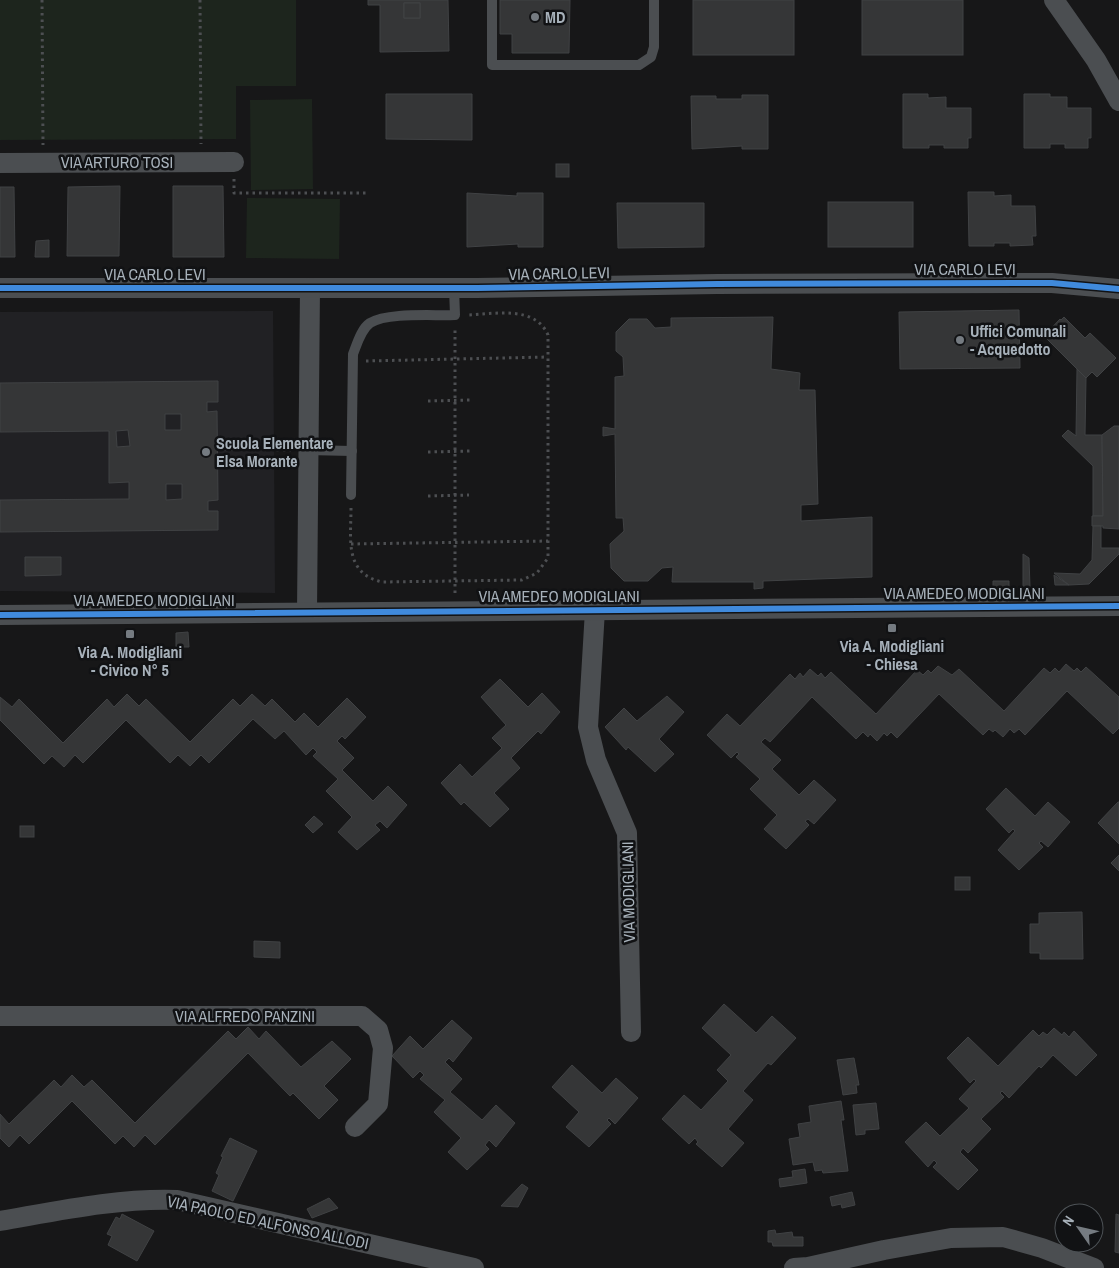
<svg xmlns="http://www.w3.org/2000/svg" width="1119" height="1268" font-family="'Archivo Narrow',sans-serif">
	<rect width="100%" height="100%" fill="#171718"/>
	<path fill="#212124" d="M273,311L275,593L0,591V312Z"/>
	<g fill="#1d251d">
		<path d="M0,0H296V86H236V139L0,140Z"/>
		<path d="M312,99L313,189L251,190L250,100Z"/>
		<path d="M247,198L340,199L339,259L246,258Z"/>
	</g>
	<g fill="#353637" stroke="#404244" fill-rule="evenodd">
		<path d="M368,0H448L449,51L380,52V5H368ZM404,3H420V18H404Z"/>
		<path d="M500,0H570L569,53H512V34H500Z"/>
		<rect x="693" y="0" width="101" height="55"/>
		<rect x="862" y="0" width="101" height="55"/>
		<rect x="404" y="3" width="16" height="15"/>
		<path d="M386,94H472V140L386,139Z"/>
		<path d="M903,94H928V98L946,97V108H971V138H968V148H944V145H929V148H903Z"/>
		<path d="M1024,94H1050V97H1067V108H1091V138H1088V148H1065V144H1050V148H1024Z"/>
		<path d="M742,95H768V149H742V146L692,149L691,96H716V99H742Z"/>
		<rect x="556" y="164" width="13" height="13"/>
		<path d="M120,186L119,256H67L68,187Z"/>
		<path d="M173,186H223L224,257H173Z"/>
		<path d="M0,187H14L15,257H0Z"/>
		<path d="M968,192H994V196L1011,195V206H1035L1036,236H1032L1033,245L1010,246V243H994V246H969Z"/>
		<path d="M467,193L517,196V193H543V247H518V244L467,247Z"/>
		<rect x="828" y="202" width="85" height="45"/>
		<path d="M617,203H704V247L618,248Z"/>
		<path d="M49,240V257H35L36,241Z"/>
		<path d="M1019,310L1020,368L900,369L899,312Z"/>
		<path d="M773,317L771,369L800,373L799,390H815L818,504L801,505V521L872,517V577L763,581V588L754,589V582H672L673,567L662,568L648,581H624L611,568L610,544L624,531L623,518H616L615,434L603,436V427L615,429V377L624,376L623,357L616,351V332L629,319H647L655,328L671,327V318Z"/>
		<path d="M1064,317L1085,338L1090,333L1116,358L1097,377L1092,372L1086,378L1044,336L1060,319L1061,320Z"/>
		<path d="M1077,369L1086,378L1085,435H1102L1103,516H1093V466L1062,436L1068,430L1076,436Z"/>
		<path d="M218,381V402H207V412L217,411L218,500L208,501V511H218V530L0,532V500L129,499V482L109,483V431L0,432V383ZM165,414H181V430H165ZM128,430L130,446L117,447L116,431ZM166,484H182V499L166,500Z"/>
		<path d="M1114,426H1119V529L1103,528V526H1092V516H1103L1102,435Z"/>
		<path d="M1093,526H1101V548H1119V554L1089,584L1069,585L1054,573L1080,574L1092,560Z"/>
		<path d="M1023,554L1029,558L1030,587L1026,589L1023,586Z"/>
		<path d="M25,557H61V575L25,576Z"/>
		<path d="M1054,575L1069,585H1055Z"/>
		<path d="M993,581H1009V591L993,592Z"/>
		<path d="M188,632L189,647H176V633Z"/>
		<path d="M1066,664L1074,671L1077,668L1081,672L1086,667L1119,697V728L1113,734L1067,691L1025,735L1019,729L1014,733L1010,729L1003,737L995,730L993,732L989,729L983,735L939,694L897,738L891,732L887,736L884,733L877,741L870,734L868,737L863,732L856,739L812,697L770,742L765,738L761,742L781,760L772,769L799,795L814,780L836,800L814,824L808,819L805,821L809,825L786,849L764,829L777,815L750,789L760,779L736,757L739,754L737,752L731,758L707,735L727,714L740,726L790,674L795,679L800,673L803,677L810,669L818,676L821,673L825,678L831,672L876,714L917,670L923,675L928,670L931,673L938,666L952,675L959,669L1004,711L1044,668L1050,673L1055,668L1059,672Z"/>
		<path d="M500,679L528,707L542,693L560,712L541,734L538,731L511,758L520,768L494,793L509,809L490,827L464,802L461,805L441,783L460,764L472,777L502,748L492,738L506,725L481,697Z"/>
		<path d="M127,694L139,706L146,699L190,742L233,699L240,706L252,694L265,706L272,699L295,722L304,713L318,727L347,698L366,717L345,739L342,736L337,741L354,758L342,770L373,801L388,786L407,805L387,828L380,821L375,825L380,830L357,850L338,832L352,817L326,791L338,779L313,756L317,752L313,748L306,755L284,731L275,739L253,719L209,763L201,755L190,766L178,755L170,763L126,720L83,763L75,755L64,767L52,756L44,764L0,720V697L12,707L19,699L63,743L107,699L114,707Z"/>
		<path d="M667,696L684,712L659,739L674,754L655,772L628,747L626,750L605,727L624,708L637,721Z"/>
		<path d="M1006,788L1035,816L1048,802L1070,822L1048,847L1041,841L1039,843L1043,847L1019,870L998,850L1015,831L1013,829L1009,833L986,809Z"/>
		<path d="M1118,802H1119V844L1098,823Z"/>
		<path d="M314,816L323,824L313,833L305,825Z"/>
		<rect x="20" y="826" width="14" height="11"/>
		<path d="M1119,855V871L1111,863Z"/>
		<rect x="955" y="877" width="15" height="13"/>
		<path d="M1082,912L1083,959H1040V953H1030V924H1039V913Z"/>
		<path d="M254,941L280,942V958L254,957Z"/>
		<path d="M724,1004L756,1033L772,1016L796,1038L771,1065L768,1063L743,1091L753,1100L728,1129L744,1143L722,1167L696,1144L698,1142L695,1138L689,1144L662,1119L684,1095L701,1110L728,1081L717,1070L731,1055L702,1028Z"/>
		<path d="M452,1020L472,1038L453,1062L449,1058L445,1062L462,1079L450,1092L482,1120L496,1105L515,1123L496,1147L489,1140L485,1145L489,1149L467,1170L448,1152L461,1138L434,1112L445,1100L420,1079L424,1075L420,1071L413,1078L392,1056L410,1036L423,1049Z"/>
		<path d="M248,1027L259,1039L266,1031L301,1067L332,1041L351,1059L324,1086L338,1100L319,1119L293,1093L290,1096L248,1053L155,1145L145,1135L134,1147L123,1136L115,1144L72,1101L29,1144L20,1135L9,1147L0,1138V1114L9,1124L54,1080L61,1087L72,1075L84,1087L92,1080L135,1123L228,1031L236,1039Z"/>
		<path d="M1054,1028L1062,1035L1064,1032L1069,1037L1074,1031L1097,1055L1076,1076L1053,1055L1041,1068L1039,1066L1009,1098L1002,1091L1000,1093L1004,1097L981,1119L991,1129L968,1153L963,1148L960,1152L978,1170L958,1190L933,1167L937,1163L934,1160L928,1167L905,1142L926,1122L940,1136L969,1108L959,1099L976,1081L974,1079L970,1083L947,1058L968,1037L998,1066L1033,1030L1039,1036L1043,1032L1047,1035Z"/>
		<path d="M854,1058L859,1085H856L857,1093L843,1095L837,1060Z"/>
		<path d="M572,1065L602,1093L616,1078L638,1098L615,1124L609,1118L607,1120L611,1124L589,1147L566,1127L579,1112L552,1087Z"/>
		<path d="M841,1101L844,1120H841L848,1171L823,1173L822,1170L815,1171L813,1162L793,1165L789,1139L800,1137L798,1124L811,1122L809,1106Z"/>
		<path d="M876,1103L879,1129L865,1130V1134L856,1135L853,1105Z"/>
		<path d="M230,1138L257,1151L233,1201L212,1191L219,1175L216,1173L223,1157L221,1156Z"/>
		<path d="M805,1169L807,1183L780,1187L779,1179L793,1177L792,1171Z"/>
		<path d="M522,1184L528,1188L518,1207L501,1206Z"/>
		<path d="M852,1192L855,1205L842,1208L841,1204L832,1206L830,1197Z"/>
		<path d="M329,1198L338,1208L312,1218L307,1209Z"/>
		<path d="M122,1214L154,1231L137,1261L108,1245L112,1236L107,1234L116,1217L120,1219Z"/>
		<path d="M1116,1214L1119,1215V1253L1115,1252Z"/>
		<path d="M775,1230L776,1234L792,1232L793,1237H803V1246H773L772,1242H768V1231Z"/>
	</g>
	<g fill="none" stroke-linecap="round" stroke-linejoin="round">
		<g stroke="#4d4f52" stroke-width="3" stroke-dasharray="2.5 4" stroke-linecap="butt">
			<path d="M42,0L43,145"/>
			<path d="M200,0L201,144"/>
			<path d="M234,179V193H367"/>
			<path d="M366,361L548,357"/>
			<path d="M428,401L470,400"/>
			<path d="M218,449L291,450"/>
			<path d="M428,452L470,451"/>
			<path d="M428,496L469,495"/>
			<path d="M351,508C351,540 344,573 382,582L522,580L537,573L548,558V335C535,305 495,314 467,315"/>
			<path d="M351,544L548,541"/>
			<path d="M455,593V327"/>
		</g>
		<g stroke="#4b4e51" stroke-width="10">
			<path d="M492,0V65H639L651,57L654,47V0"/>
			<path d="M307,450L352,451"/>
			<path d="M351,495L353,354C357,344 361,329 370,323C388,312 433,316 455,315L454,288"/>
		</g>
		<g stroke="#4b4e51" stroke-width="20">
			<path d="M1054,0L1096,60L1119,101"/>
			<path d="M0,163L234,162"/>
			<path d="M0,288H477L717,284L1052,283L1119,289"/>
			<path d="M595,610L588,727L596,760L627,833L631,1032"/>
			<path d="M307,612L310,288"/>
			<path d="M0,615L1119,606"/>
			<path d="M0,1016H362L378,1030L383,1048L378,1104L355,1127"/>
			<path d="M0,1221C58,1211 117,1198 177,1200L474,1268"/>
			<path d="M794,1268L808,1267L884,1250L951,1238L1003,1237L1042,1248L1094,1268"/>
		</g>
		<defs>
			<g id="cycleway">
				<path d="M0,288H477L717,284L1052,283L1119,289"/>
				<path d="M0,615L1119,606"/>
			</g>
		</defs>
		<use href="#cycleway" stroke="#111214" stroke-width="9"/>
		<use href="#cycleway" stroke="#408adc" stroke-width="6"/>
	</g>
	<g fill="#757b81" stroke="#111214" stroke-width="2">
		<circle cx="535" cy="17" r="5"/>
		<circle cx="960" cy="340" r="5"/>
		<circle cx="206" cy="452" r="5"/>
		<rect x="887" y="623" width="10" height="10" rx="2.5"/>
		<rect x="125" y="629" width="10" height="10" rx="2.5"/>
	</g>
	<g text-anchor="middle" stroke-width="5" stroke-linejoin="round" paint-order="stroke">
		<g font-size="16" font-weight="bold" fill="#a7b1ba" stroke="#111214" text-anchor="start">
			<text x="545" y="23">MD</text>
			<text x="970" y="337">Uffici Comunali<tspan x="970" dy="18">- Acquedotto</tspan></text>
			<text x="216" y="449">Scuola Elementare<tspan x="216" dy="18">Elsa Morante</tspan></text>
			<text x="892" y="652" text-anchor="middle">Via A. Modigliani<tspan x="892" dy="18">- Chiesa</tspan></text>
			<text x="130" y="658" text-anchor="middle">Via A. Modigliani<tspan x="130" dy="18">- Civico N° 5</tspan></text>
		</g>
		<g font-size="16" fill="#a7b1ba" stroke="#111214">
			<text x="117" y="168">VIA ARTURO TOSI</text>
			<text x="965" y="275">VIA CARLO LEVI</text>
			<text transform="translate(559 273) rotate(-1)" y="6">VIA CARLO LEVI</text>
			<text x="155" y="280">VIA CARLO LEVI</text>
			<text x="964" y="599">VIA AMEDEO MODIGLIANI</text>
			<text x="559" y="602">VIA AMEDEO MODIGLIANI</text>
			<text x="154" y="606">VIA AMEDEO MODIGLIANI</text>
			<text transform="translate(628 892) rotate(-91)" y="6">VIA MODIGLIANI</text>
			<text x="245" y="1022">VIA ALFREDO PANZINI</text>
			<text transform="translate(268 1222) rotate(12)" y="6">VIA PAOLO ED ALFONSO ALLODI</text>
		</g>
	</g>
	<g transform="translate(1079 1228) rotate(304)"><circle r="24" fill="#111214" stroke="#4d5256"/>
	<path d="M0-4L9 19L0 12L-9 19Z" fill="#757b81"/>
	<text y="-8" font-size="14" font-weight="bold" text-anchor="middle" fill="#a7b1ba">N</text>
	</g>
</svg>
